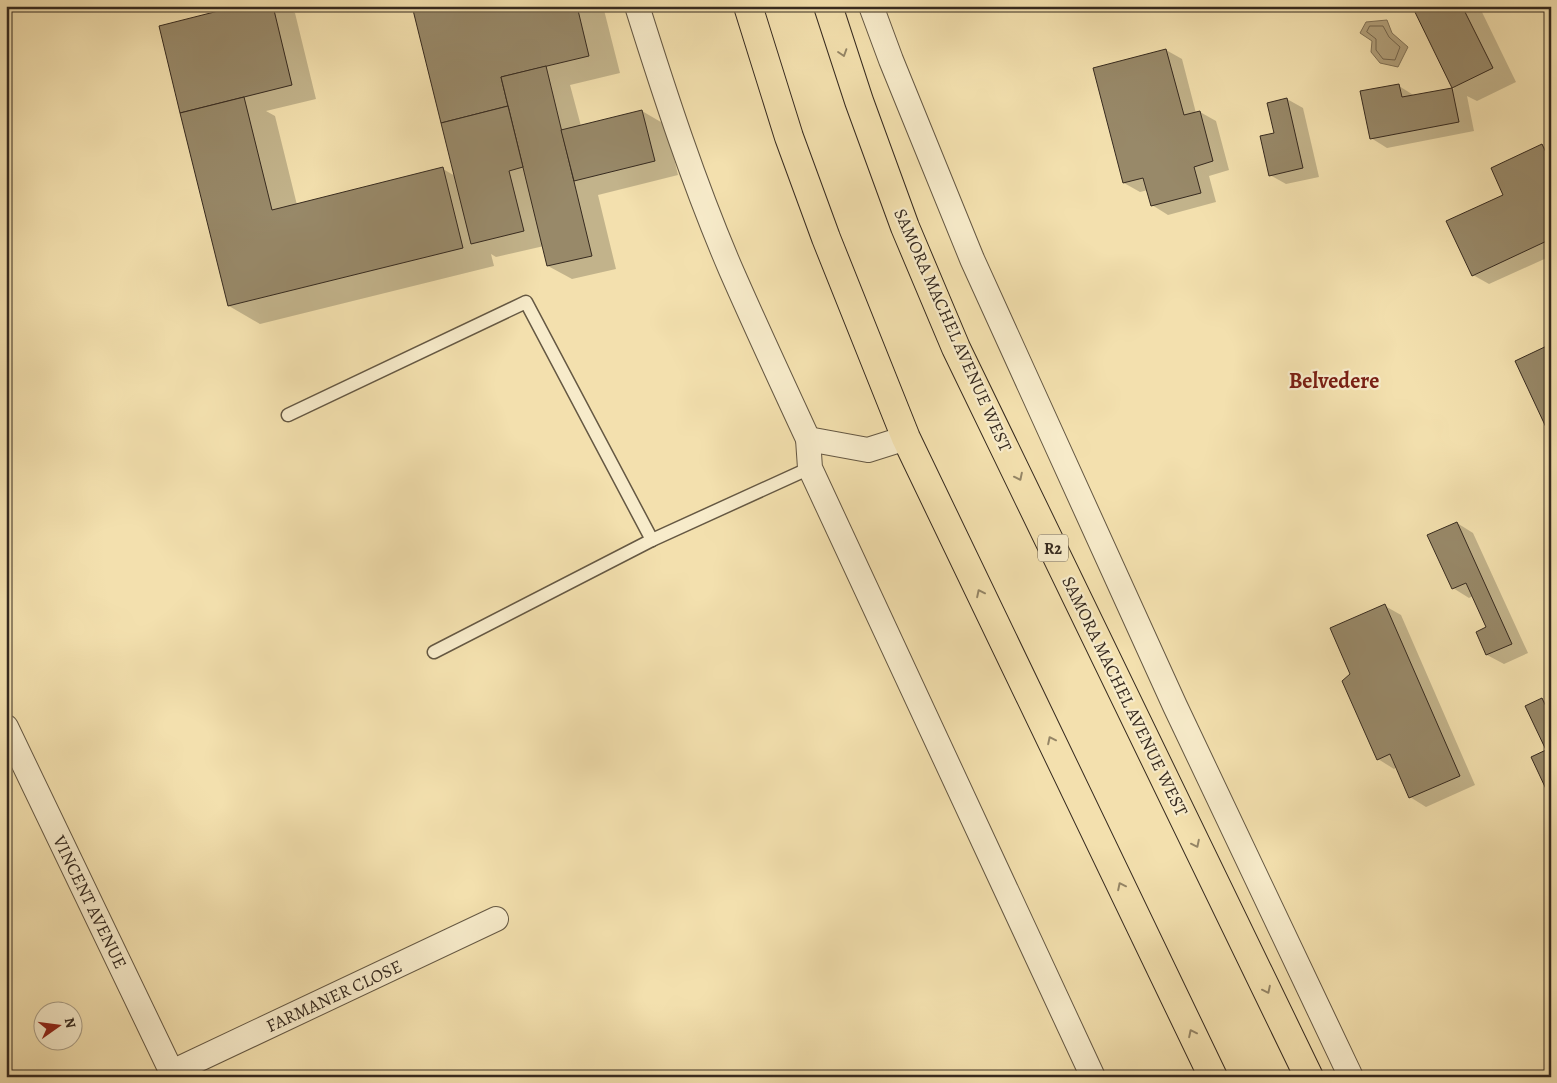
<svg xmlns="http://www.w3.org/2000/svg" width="1557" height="1083" font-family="Alegreya,serif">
	<rect width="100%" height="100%" fill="#f3e0ae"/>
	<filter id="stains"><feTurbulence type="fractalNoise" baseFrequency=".004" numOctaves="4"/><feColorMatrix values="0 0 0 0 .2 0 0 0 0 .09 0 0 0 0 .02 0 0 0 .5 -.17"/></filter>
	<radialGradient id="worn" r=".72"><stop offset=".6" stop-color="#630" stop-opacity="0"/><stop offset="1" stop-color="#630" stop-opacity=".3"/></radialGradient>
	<path fill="#b3a27d" stroke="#817257" d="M1387,20L1392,33L1408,47L1398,67L1380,63L1371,52L1372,41L1360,33L1366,22Z"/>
	<g fill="#0003">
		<path d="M243,6H282L295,13L316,99L266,111L275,116L297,205L443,169L455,176L414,6H603L620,73L570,85L581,126L642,111L666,125L678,175L598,195L616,269L572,279L548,266L544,246L496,257L491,254L494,266L260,324L229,306Z"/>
		<path d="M1413,6H1479L1516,82L1477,101L1467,96L1474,131L1387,148L1371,138L1399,86L1415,96L1454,89Z"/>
		<path d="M1166,50L1182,59L1196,113L1200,112L1216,121L1229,170L1209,176L1216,202L1168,215L1152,205L1148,190L1140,192L1124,183Z"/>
		<path d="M1287,99L1303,108L1319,177L1286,184L1270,175L1276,134Z"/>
		<path d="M1542,146L1551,151V256L1489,284L1473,275L1504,195Z"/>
		<path d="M1457,523L1473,533L1528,653L1504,664L1487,655L1478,632L1488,628L1473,596L1469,598L1453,588Z"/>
		<path d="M1385,606L1401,615L1475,785L1426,807L1410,797L1397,767L1394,769L1378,759L1352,674Z"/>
		<path d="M1542,700L1551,705V791L1547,788V751Z"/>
	</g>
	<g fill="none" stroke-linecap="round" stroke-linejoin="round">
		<path stroke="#74664e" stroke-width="1" d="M1370,26H1383L1389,37L1400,47L1395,60L1383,59L1376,50V39L1367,32Z"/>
	</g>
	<g fill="#988969" stroke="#362a1f">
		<path d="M238,6H273L292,85L180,113L159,26Z"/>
		<path d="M412,6H577L589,56L501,77L508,106L441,123Z"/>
		<path d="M1412,6H1462L1493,68L1452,88Z"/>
		<path d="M1166,49L1184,115L1200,111L1213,161L1194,167L1201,193L1151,206L1143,178L1123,183L1093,68Z"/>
		<path d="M546,66L592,256L547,266L501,77Z"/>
		<path d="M1399,84L1402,97L1452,88L1459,122L1370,139L1360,91Z"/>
		<path d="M244,97L272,210L443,167L463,248L228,306L180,113Z"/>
		<path d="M1287,98L1303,168L1269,176L1260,136L1274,133L1267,103Z"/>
		<path d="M508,106L523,167L509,171L524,231L471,244L441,123Z"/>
		<path d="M642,110L655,161L574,181L561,130Z"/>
		<path d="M1542,144L1551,163V239L1472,276L1446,221L1503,195L1491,168Z"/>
		<path d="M1551,344V438L1515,361Z"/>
		<path d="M1457,522L1512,644L1486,655L1476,632L1486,627L1466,583L1452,589L1427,535Z"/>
		<path d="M1385,604L1460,776L1409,798L1390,754L1377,760L1342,681L1350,674L1330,628Z"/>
		<path d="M1542,698L1551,717V787L1546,789L1531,757L1546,750L1525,706Z"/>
	</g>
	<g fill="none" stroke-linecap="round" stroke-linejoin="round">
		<defs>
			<g id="service">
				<path d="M288,415L526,302L652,540"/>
				<path d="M434,652L652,540L810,468"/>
			</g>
			<g id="minor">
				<path d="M637,6C665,95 694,184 731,270C756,327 782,383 808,439L810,468L1093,1077"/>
				<path d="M871,6L891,60L972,259L1175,706L1351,1077"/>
				<path d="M808,439L868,450L906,438"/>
				<path d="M6,727L174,1077"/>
				<path d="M172,1072L496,919"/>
			</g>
			<g id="trunk">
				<path d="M748,6L789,137L826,238L906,438L1213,1077"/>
				<path d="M828,6L859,101L905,227L956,348L1309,1077"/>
			</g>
		</defs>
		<use href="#service" stroke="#655843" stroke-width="15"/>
		<use href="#minor" stroke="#655843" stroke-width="26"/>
		<use href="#trunk" stroke="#362a1f" stroke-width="30"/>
		<use href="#service" stroke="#f7ebca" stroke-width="12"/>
		<use href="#minor" stroke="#f7ebca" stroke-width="24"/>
		<use href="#trunk" stroke="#f3e0ae" stroke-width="28"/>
	</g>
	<defs><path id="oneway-chevron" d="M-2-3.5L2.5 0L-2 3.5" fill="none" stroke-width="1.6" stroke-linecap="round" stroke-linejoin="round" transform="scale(1.25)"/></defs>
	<g stroke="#948566">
		<use href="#oneway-chevron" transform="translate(843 53) rotate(72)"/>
		<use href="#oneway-chevron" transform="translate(1019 477) rotate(64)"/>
		<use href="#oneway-chevron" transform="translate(980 593) rotate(-116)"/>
		<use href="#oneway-chevron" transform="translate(1051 740) rotate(-116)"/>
		<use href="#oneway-chevron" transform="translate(1196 844) rotate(64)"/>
		<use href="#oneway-chevron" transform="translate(1121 886) rotate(-116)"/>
		<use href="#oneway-chevron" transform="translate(1267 990) rotate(64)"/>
		<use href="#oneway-chevron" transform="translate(1192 1033) rotate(-116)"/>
	</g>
	<g text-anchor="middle" stroke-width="4.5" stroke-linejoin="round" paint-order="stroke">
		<rect fill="#f7ebca" stroke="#706452" stroke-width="1" x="1038" y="534.5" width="30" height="27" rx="4"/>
		<g font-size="16" font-weight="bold" fill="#362a1f">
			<text x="1053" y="554">R2</text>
		</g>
		<g font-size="18" fill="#362a1f" stroke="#f7ebca">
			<text transform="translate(953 330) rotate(66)" y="6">SAMORA MACHEL AVENUE WEST</text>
			<text transform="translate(1125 696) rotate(64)" y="6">SAMORA MACHEL AVENUE WEST</text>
			<text transform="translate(90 902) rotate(64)" y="6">VINCENT AVENUE</text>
			<text transform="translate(334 996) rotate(-25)" y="6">FARMANER CLOSE</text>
		</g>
		<g font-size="22" font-weight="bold" fill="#7a1f14" stroke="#f7ebca">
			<text x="1334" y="388">Belvedere</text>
		</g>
	</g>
	<rect width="1557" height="1083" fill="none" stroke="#f3e0ae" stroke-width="25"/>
	<rect x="8" y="8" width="1542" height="1068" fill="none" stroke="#362a1f" stroke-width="2.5"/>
	<rect x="12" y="12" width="1532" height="1058" fill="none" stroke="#362a1f"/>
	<g transform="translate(58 1026) rotate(76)"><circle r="24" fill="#f7ebca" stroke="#aa9e86"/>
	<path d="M0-4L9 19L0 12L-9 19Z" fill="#8f2418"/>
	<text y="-8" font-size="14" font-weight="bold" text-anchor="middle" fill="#362a1f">N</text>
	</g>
	<rect width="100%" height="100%" filter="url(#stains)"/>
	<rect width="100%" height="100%" fill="url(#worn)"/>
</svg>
